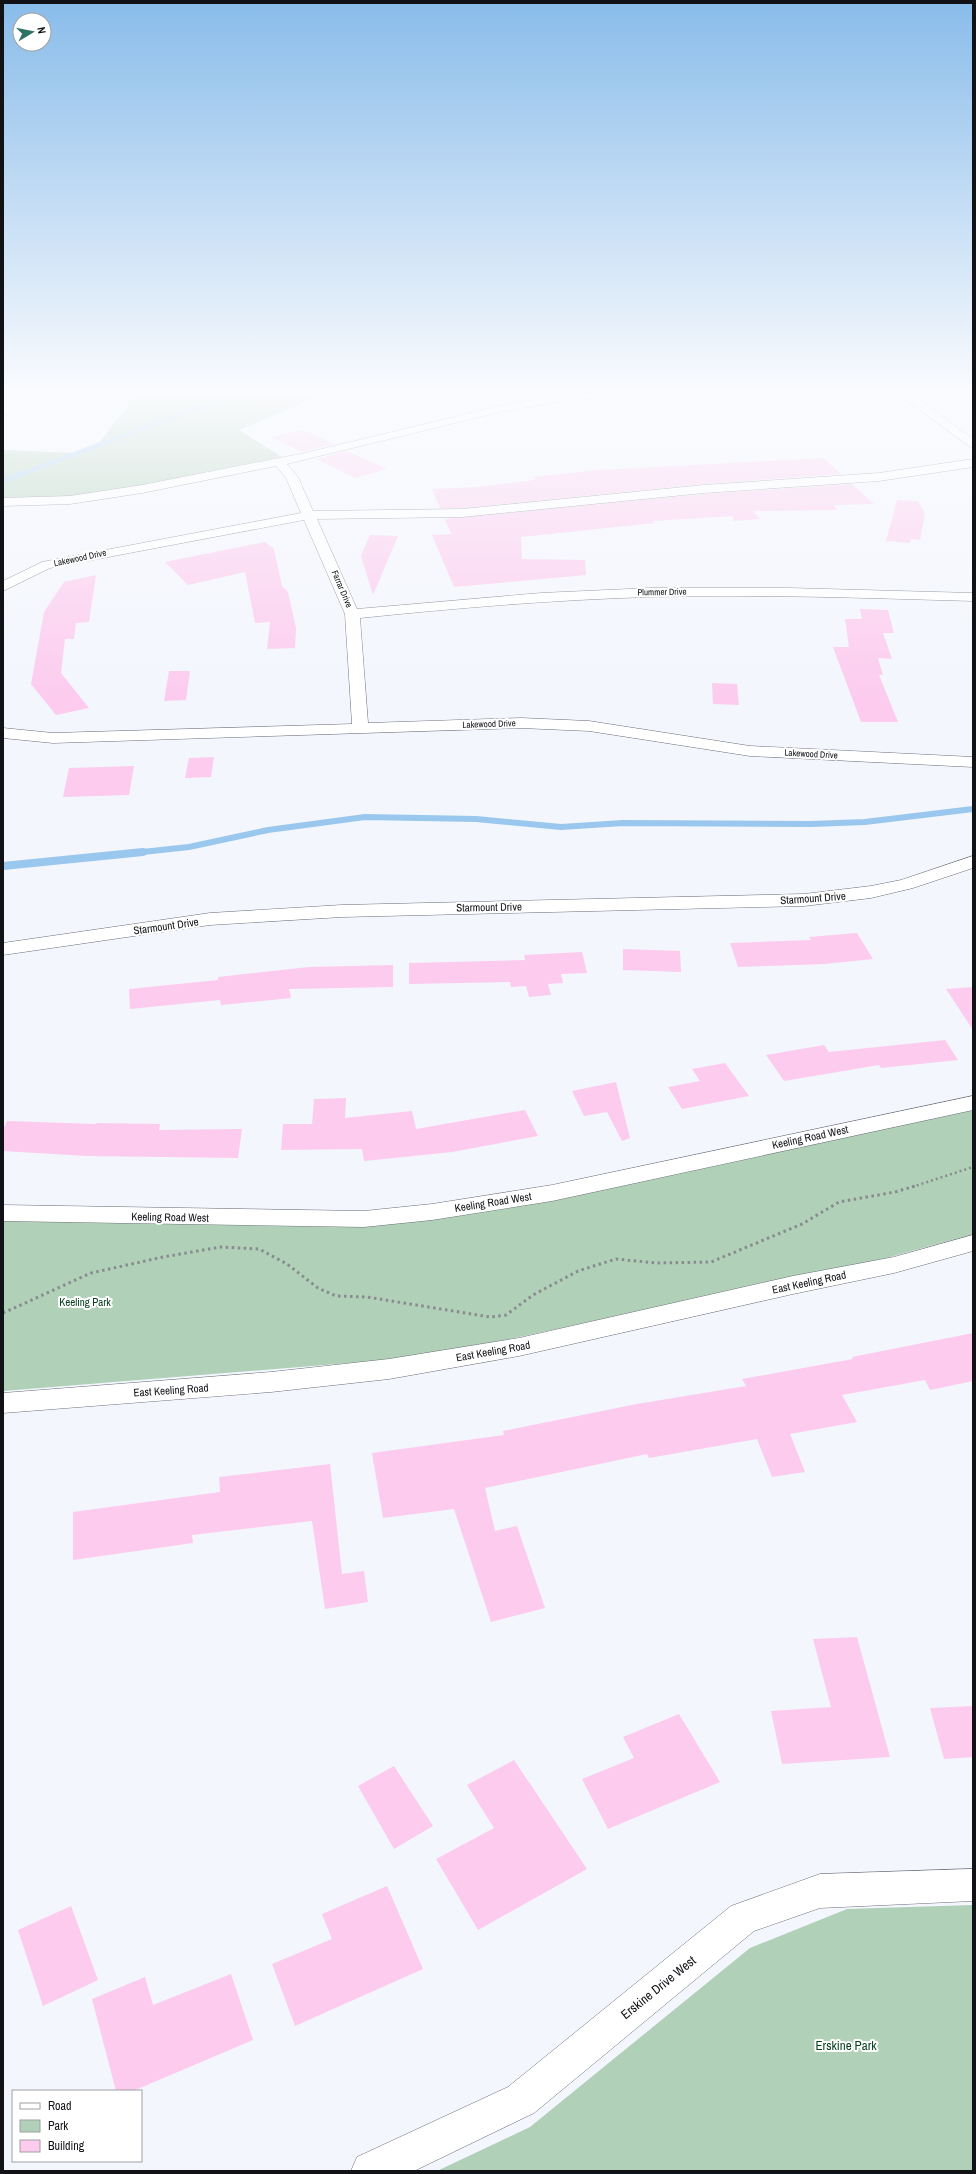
<svg xmlns="http://www.w3.org/2000/svg" width="976" height="2174" font-family="'Archivo Narrow',sans-serif">
	<rect width="100%" height="100%" fill="#f3f6fd"/>
	<g fill="#b0d0b7">
		<path d="M138,393H327L239,430L282,457L146,485L75,496L3,499V450L72,453L98,444Z"/>
		<path d="M973,1110V1234L883,1259L510,1339L386,1360L3,1391V1218L375,1226L553,1200Z"/>
		<path d="M973,1905V2171H437L530,2127L750,1948L847,1909Z"/>
	</g>
	<g fill="none" stroke-linecap="round" stroke-linejoin="round">
		<path stroke="#9ac7ed" stroke-width="4.5" d="M3,481L229,396"/>
		<path stroke="#9ac7ed" stroke-width="6" d="M133,853L189,847L268,830L365,817L476,819L561,827L623,823L811,824L865,822L973,809"/>
		<path stroke="#9ac7ed" stroke-width="8" d="M3,866L143,852"/>
	</g>
	<g fill="#fccbee">
		<path d="M303,430L334,444L302,452L271,437Z"/>
		<path d="M347,451L387,469L355,478L316,459Z"/>
		<path d="M823,458L841,474L704,484L462,508H440L432,489L476,487L535,480L533,477L598,470Z"/>
		<path d="M852,484L874,504L834,505L837,510L753,511L760,519L734,521L732,516L653,521L655,523L521,537L522,559L585,560L586,575L454,587L432,535L451,534L445,519L704,494Z"/>
		<path d="M897,500L918,501L925,514L920,540L911,539L910,543L886,541Z"/>
		<path d="M370,535L398,536L373,595L361,556Z"/>
		<path d="M265,542L274,549L282,586L288,592L296,628L295,648L267,649L270,622L255,623L245,572L188,585L165,562Z"/>
		<path d="M96,575L89,622L76,623L74,639H65L61,673L89,708L56,715L31,684L44,612L64,582Z"/>
		<path d="M860,609L888,610L894,633H883L892,659L878,658L883,675H879L898,722H861L833,647H849L845,619H862Z"/>
		<path d="M169,671H190L186,700L164,701Z"/>
		<path d="M712,683L737,684L739,705L713,704Z"/>
		<path d="M214,757L211,777L185,778L189,758Z"/>
		<path d="M134,766L129,795L63,797L69,768Z"/>
		<path d="M857,933L873,959L825,964L738,967L730,943L811,940L809,937Z"/>
		<path d="M623,949L680,951L681,972L623,970Z"/>
		<path d="M582,952L587,973L561,974L563,983L548,984L551,995L529,997L526,986L511,987L510,982L409,984V963L525,960L524,955Z"/>
		<path d="M393,965V987L289,989L291,998L221,1005L220,1000L130,1009L129,989L218,980V977L309,967Z"/>
		<path d="M973,987V1030L946,989Z"/>
		<path d="M945,1040L958,1060L881,1068L879,1065L784,1081L766,1055L824,1045L829,1052Z"/>
		<path d="M725,1063L749,1096L682,1109L668,1087L700,1081L692,1069Z"/>
		<path d="M616,1082L630,1138L622,1141L607,1112L584,1116L572,1091Z"/>
		<path d="M346,1098L345,1118L412,1111L416,1129L525,1110L538,1136L452,1152L364,1161L362,1149L281,1150L283,1124H312L314,1099Z"/>
		<path d="M7,1121L96,1124L97,1123L160,1124L159,1130L242,1129L238,1158L86,1156L3,1151V1130Z"/>
		<path d="M973,1333V1381L930,1390L925,1380L842,1395L857,1422L790,1434L805,1472L772,1477L757,1439L649,1458L647,1454L485,1488L495,1531L517,1526L545,1608L491,1622L454,1509L383,1518L372,1453L504,1435L503,1431L637,1404L746,1386L742,1379L853,1359L852,1357Z"/>
		<path d="M330,1464L342,1574L364,1571L368,1602L325,1609L312,1521L192,1535L193,1543L73,1560V1512L220,1492L219,1477Z"/>
		<path d="M857,1637L890,1757L782,1764L771,1711L831,1707L813,1639Z"/>
		<path d="M973,1706V1757L944,1759L930,1708Z"/>
		<path d="M679,1714L720,1782L608,1829L582,1779L634,1758L623,1737Z"/>
		<path d="M514,1760L587,1869L478,1930L436,1859L494,1828L467,1785Z"/>
		<path d="M394,1766L433,1826L394,1849L358,1786Z"/>
		<path d="M387,1886L423,1969L295,2026L272,1964L332,1939L322,1914Z"/>
		<path d="M71,1906L98,1980L43,2006L18,1930Z"/>
		<path d="M231,1974L253,2040L133,2091H116L92,1999L145,1977L153,2005Z"/>
	</g>
	<g fill="none" stroke-linecap="round" stroke-linejoin="round">
		<defs>
			<path id="service" d="M558,393H567L572,398L565,400Z"/>
			<g id="minor">
				<path d="M17,393H29L7,415L3,416V407Z"/>
				<path d="M583,393L909,395L904,398H605L555,402L504,411L287,464L298,477L313,511L462,509L704,485L879,473L973,459V467L879,481L704,493L462,517L317,519L357,609L541,593L651,588H789L973,593V601C865,598 757,594 649,597C552,600 456,608 360,618L368,723L521,718L589,721L750,746L973,757V767L750,756L589,731L521,728L53,743L3,738V728L53,733L352,724L345,614L304,520L50,568L3,591V581L42,562L301,513L286,478L276,466L142,493L70,504L3,506V498L70,496L142,485L305,453L504,405L555,396Z"/>
				<path d="M973,856V868L913,888L871,898L804,906L342,917L210,925L3,955V943L210,913L342,905L804,894L871,886L901,880Z"/>
				<path d="M973,1096V1110L552,1201L432,1220L364,1227L3,1221V1205L364,1211L432,1204L552,1185Z"/>
				<path d="M973,1235V1251L894,1273L793,1294L519,1356L389,1379L271,1392L3,1413V1393L271,1372L389,1359L519,1338L793,1276L894,1257Z"/>
				<path d="M973,1869V1901L820,1908L754,1931L534,2113L414,2171H351L357,2157L508,2087L731,1906L820,1874Z"/>
			</g>
			<path id="secondary" d="M897,393H910L973,439V448L969,446Z"/>
		</defs>
		<use href="#service" stroke="#6a6e78" stroke-width="1"/>
		<use href="#minor" stroke="#6a6e78" stroke-width="1"/>
		<use href="#secondary" stroke="#6a6e78" stroke-width="1"/>
		<path stroke="#898b90" stroke-width="2.5" stroke-dasharray="2 3" stroke-linecap="butt" d="M912,1187L973,1167"/>
		<path stroke="#898b90" stroke-width="3" stroke-dasharray="2.5 3.5" stroke-linecap="butt" d="M3,1313L91,1273L163,1257L221,1247L259,1249L287,1264L318,1288L336,1296L367,1297L490,1317L506,1315L533,1295L578,1271L616,1259L656,1263L711,1262L802,1224L839,1202L895,1192L915,1186"/>
		<use href="#service" fill="#fff" fill-rule="evenodd"/>
		<use href="#minor" fill="#fff" fill-rule="evenodd"/>
		<use href="#secondary" fill="#fff" fill-rule="evenodd"/>
	</g>
	<linearGradient id="sky" x2="0" y2="1"><stop stop-color="#89bcea"/><stop offset="0.56" stop-color="#fafbfe"/><stop offset="1" stop-color="#fafbfe" stop-opacity="0"/></linearGradient>
	<rect width="976" height="698" fill="url(#sky)"/>
	<g text-anchor="middle" stroke-width="4" stroke-linejoin="round" paint-order="stroke">
		<g font-size="9" fill="#111216" stroke="#fff">
			<text transform="translate(80 558) rotate(-12)" y="3">Lakewood Drive</text>
			<text transform="translate(342 589) rotate(67)" y="3">Farrar Drive</text>
			<text transform="translate(662 592) rotate(-1)" y="3">Plummer Drive</text>
			<text transform="translate(489 724) rotate(-2)" y="3">Lakewood Drive</text>
			<text transform="translate(811 754) rotate(3)" y="3">Lakewood Drive</text>
		</g>
		<g font-size="11" fill="#111216" stroke="#fff">
			<text transform="translate(813 898) rotate(-4)" y="4">Starmount Drive</text>
			<text transform="translate(489 907) rotate(-1)" y="4">Starmount Drive</text>
			<text transform="translate(166 926) rotate(-8)" y="4">Starmount Drive</text>
			<text transform="translate(810 1137) rotate(-12)" y="4">Keeling Road West</text>
			<text transform="translate(493 1202) rotate(-9)" y="4">Keeling Road West</text>
			<text transform="translate(170 1217) rotate(1)" y="4">Keeling Road West</text>
			<text transform="translate(809 1282) rotate(-12)" y="4">East Keeling Road</text>
			<text transform="translate(493 1351) rotate(-10)" y="4">East Keeling Road</text>
			<text transform="translate(171 1390) rotate(-4)" y="4">East Keeling Road</text>
		</g>
		<g font-size="11" fill="#06411f" stroke="#fff">
			<text x="85" y="1306">Keeling Park</text>
		</g>
		<g font-size="13" fill="#111216" stroke="#fff">
			<text transform="translate(658 1987) rotate(-39)" y="5">Erskine Drive West</text>
		</g>
		<g font-size="13" fill="#06411f" stroke="#fff">
			<text x="846" y="2050">Erskine Park</text>
		</g>
	</g>
	<rect width="976" height="2174" fill="none" stroke="#111216" stroke-width="8"/>
	<rect x="12" y="2090" width="130" height="72" fill="#ffffff" stroke="#a0a0a2"/>
	<rect x="20" y="2103" width="20" height="6" fill="#ffffff" stroke="#a0a0a2"/>
	<text x="48" y="2110" font-size="12" fill="#111216">Road</text>
	<rect x="20" y="2120" width="20" height="12" fill="#b0d0b7" stroke="#a0a0a2"/>
	<text x="48" y="2130" font-size="12" fill="#111216">Park</text>
	<rect x="20" y="2140" width="20" height="12" fill="#fccbee" stroke="#a0a0a2"/>
	<text x="48" y="2150" font-size="12" fill="#111216">Building</text>
	<g transform="translate(32 32) rotate(80)"><circle r="19" fill="#ffffff" stroke="#a0a0a2"/>
	<path d="M0-3L7 15L0 10L-7 15Z" fill="#2f7162"/>
	<text y="-6" font-size="11" font-weight="bold" text-anchor="middle" fill="#111216">N</text>
	</g>
</svg>
